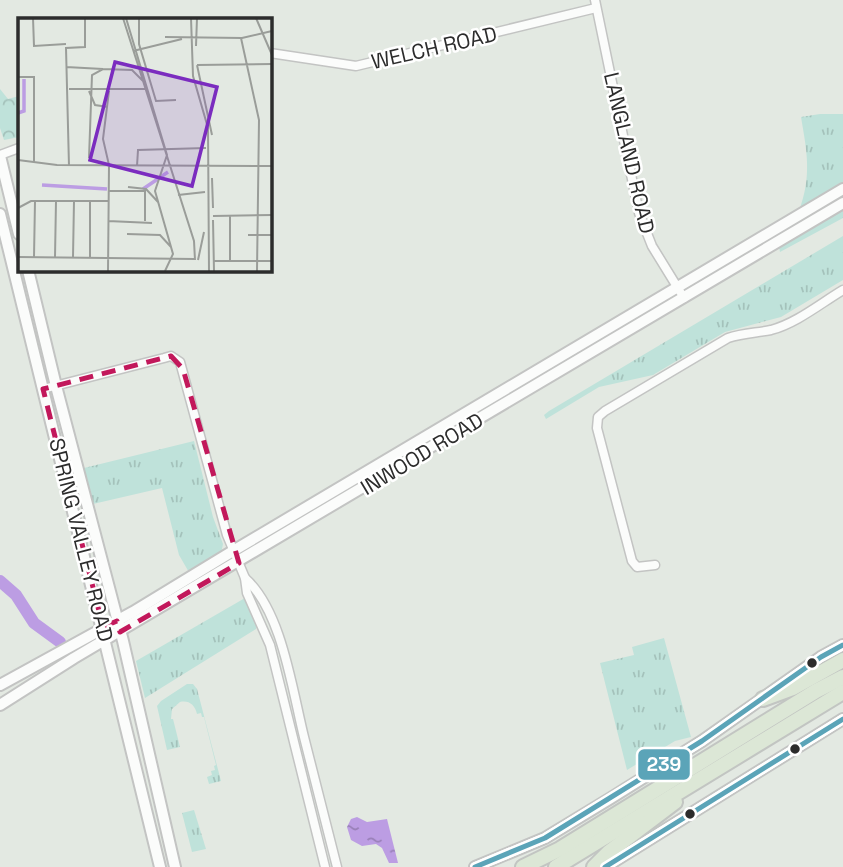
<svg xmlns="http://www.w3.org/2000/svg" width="843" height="867" font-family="'Space Grotesk',sans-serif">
	<defs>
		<pattern id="grass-tufts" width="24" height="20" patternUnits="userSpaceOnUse" patternTransform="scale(1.75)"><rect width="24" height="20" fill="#bfe2da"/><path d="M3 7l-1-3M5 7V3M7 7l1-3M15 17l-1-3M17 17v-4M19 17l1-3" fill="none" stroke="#a4c2bb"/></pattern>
		<pattern id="park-crowns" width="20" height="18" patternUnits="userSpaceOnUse" patternTransform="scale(1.75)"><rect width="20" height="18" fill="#bfe2da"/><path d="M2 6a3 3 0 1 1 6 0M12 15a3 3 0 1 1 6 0" fill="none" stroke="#a4c2bb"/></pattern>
		<pattern id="water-ripples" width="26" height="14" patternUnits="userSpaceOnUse" patternTransform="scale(1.75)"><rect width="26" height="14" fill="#bc9de3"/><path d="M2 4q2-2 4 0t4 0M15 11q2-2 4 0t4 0" fill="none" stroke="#9980b8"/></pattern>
	</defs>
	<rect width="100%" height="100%" fill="#e3e9e2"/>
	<g fill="url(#grass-tufts)">
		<path d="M820,114H843V186L799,211C812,176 807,152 801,117Z"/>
		<path d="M843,209V218L780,252L779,247L813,227L818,226L821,222Z"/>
		<path d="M843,236V280L781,317L725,332L653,375L599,387L546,419L544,415L549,411Z"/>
		<path d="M194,441L213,517L223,544L221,554L190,574L179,555L162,488L93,504L84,468Z"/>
		<path d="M245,598L257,624L256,629L145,698L136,661Z"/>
		<path d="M664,638L691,737L675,741L627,770L600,663L634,655L632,647Z"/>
		<path d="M187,684H193L197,689L221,781L209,784L207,777L212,775L211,771L215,770L214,766L216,765L204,717H202L201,713L197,714C195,705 189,700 180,702L172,709L171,719H173L180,747L167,750L157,706L161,701Z"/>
		<path d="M194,810L206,849L192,852L182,813Z"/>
	</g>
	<path fill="url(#park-crowns)" d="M0,89L8,99L19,96V137L4,140L0,128Z"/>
	<path fill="url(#water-ripples)" d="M357,817L367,822L387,819L398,863H389L382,848L376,844L362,846L351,840L347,827L351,819Z"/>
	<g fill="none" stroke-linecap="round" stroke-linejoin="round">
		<path stroke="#bc9de3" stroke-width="12" d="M0,581L16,595L34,623L60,642"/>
		<defs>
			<g id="minor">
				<path d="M595,0L639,213L652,246L684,298"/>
				<path d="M270,53L356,66L596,8"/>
				<path d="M0,155L19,148"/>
				<path d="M43,389L164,358L171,356L180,362L227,535L245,578L247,593L270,645L325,867"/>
				<path d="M655,565L637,567L632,561L597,428L598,417L605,411L728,338C743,333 756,333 771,330C797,323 821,303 843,290"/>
				<path d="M245,578C282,611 292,689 304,737C315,780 326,824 337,867"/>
			</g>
			<g id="secondary">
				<path d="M0,156L19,234"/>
				<path d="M0,214L160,867"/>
				<path d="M28,270L56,386L123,641L175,867"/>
				<path d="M0,685L133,612L233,551L843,189"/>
				<path d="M0,705L74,658L843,203"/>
				<path d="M475,867L545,838L611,798L702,741L821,657L843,645"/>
				<path d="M605,867L843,719"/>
			</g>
			<g id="motorway">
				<path d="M763,699L793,688L843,660"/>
				<path d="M523,867L560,849L816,691L843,677"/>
				<path d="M556,867L843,692"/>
				<path d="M594,867L609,852L675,802"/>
			</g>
		</defs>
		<use href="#minor" stroke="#c3c4c3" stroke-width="11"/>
		<use href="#secondary" stroke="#c3c4c3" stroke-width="14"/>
		<use href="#motorway" stroke="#c2c5c2" stroke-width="18"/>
		<use href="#minor" stroke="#fbfcfb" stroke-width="8"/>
		<use href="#secondary" stroke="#fbfcfb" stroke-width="10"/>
		<use href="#motorway" stroke="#dce7d6" stroke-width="14"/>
		<defs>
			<g id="bus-1">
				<path d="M475,867L545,838L702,741L821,657L843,645"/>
				<path d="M605,867L843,719"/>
			</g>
		</defs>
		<use href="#bus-1" stroke="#fff" stroke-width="10"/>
		<use href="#bus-1" stroke="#5ba4b8" stroke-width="5"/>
	</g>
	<path fill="none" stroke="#c2185b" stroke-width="5" stroke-dasharray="14 9" stroke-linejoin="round" d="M171,356L183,369L239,563L120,632L117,621L103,627L43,389Z"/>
	<g fill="#2c2c2c" stroke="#fff" stroke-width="2.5">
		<circle cx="812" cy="663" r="6"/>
		<circle cx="795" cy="749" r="6"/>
		<circle cx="690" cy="814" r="6"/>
	</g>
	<g text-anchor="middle" stroke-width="5" stroke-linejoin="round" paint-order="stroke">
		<g font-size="21" fill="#2c2c2c" stroke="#fff">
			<text transform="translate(434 48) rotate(-13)" y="7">WELCH ROAD</text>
			<text transform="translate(629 153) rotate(77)" y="7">LANGLAND ROAD</text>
			<text transform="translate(422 454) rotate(-31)" y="7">INWOOD ROAD</text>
			<text transform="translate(81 540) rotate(76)" y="7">SPRING VALLEY ROAD</text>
		</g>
	</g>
	<g transform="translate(18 18)">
		<rect width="254" height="254" fill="#e3e9e2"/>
		<path fill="none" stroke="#bc9de3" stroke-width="3.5" d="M0,95L6,93V61M24,167L89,171M125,171L150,154"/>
		<path fill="none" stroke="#9a9d99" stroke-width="2" d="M15,0L16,28L48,26M105,0L176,223L177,242M108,0L149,137L137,173L155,236L147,253M121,0V26L138,83L158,82M173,0L175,58L190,110L191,253M238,0L254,37M147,19L224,20L254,13M223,20L241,102L239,253M178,28L179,0M115,33L164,21M179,47L254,46M179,47L194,117M48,49L85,51M0,59H16V144M51,71H127M71,73L77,87L90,89M71,140L74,57L85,51L114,52L127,65M0,142L39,147L254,148M51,148L48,30L67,29V0M119,148L120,132L188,130M194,160L195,190M110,169L128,171L140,184M90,173H127V203M160,177L187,174M0,190L13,183H90M195,198L254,197M212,198V242M195,202L196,253M90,203L134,205M109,216L142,217L153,229M230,217H254M0,239L177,241M16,239L17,183M37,239L38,183M55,239L56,183M72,239V183M180,242L186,214M195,243H254M90,253L91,147L85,121L91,73"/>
		<path fill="#7b2cbf" fill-opacity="0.15" stroke="#7b2cbf" stroke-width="3.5" d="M97,44L199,69L174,168L72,142Z"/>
		<rect width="254" height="254" fill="none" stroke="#2c2c2c" stroke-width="3.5"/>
	</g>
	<rect stroke="#fff" stroke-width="2.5" x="637" y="748" width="54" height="33" rx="7" fill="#5ba4b8"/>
	<g font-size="19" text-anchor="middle" font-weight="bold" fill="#fff">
		<text x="664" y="771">239</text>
	</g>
</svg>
